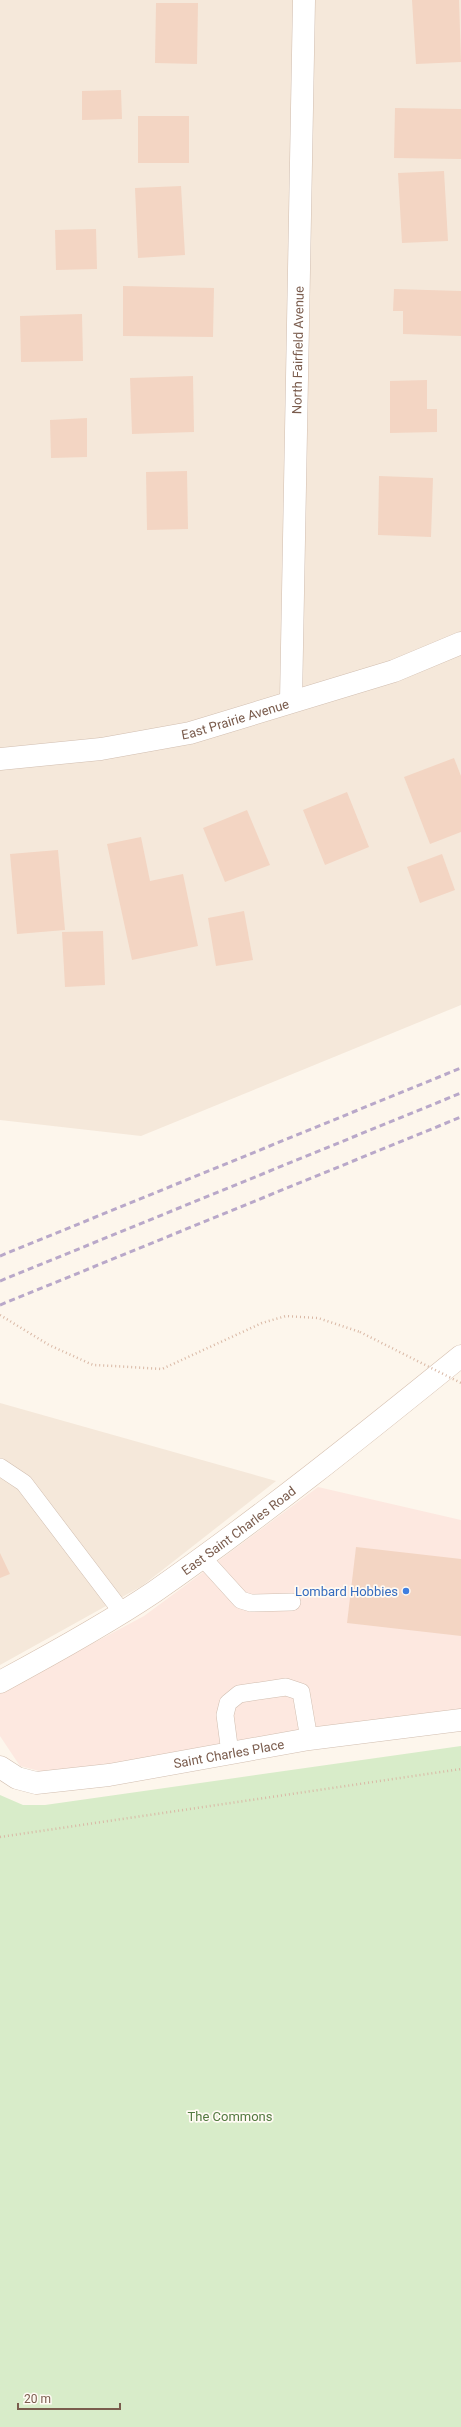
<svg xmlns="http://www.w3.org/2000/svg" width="461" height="2427" font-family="Roboto,sans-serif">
	<rect width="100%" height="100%" fill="#fdf6ec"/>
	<g fill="#f5e8da">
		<path d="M0,0H461V1005L141,1136L0,1120Z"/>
		<path d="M0,1403L276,1481L142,1586L0,1665Z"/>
	</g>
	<path fill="#fde8e0" d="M318,1487L461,1520V1715L47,1773L20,1766L0,1736V1693L144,1616Z"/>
	<path fill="#d8ecc9" d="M461,1746V2427H0V1795L23,1805H45Z"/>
	<g fill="#f3d5c3">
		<path d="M412,0H459L461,62L416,64Z"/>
		<path d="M156,3H198L197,64L155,63Z"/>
		<path d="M121,90L122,119L82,120V91Z"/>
		<path d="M395,108L461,109V159L394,158Z"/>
		<rect x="138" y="116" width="51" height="47"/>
		<path d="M444,171L448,241L402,243L398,173Z"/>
		<path d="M181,186L185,255L138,258L135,188Z"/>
		<path d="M96,229L97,269L56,270L55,230Z"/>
		<path d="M123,286L214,288L213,337L123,336Z"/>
		<path d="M394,289L461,291V336L403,334V311H393Z"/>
		<path d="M82,314L83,361L21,362L20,316Z"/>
		<path d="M193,376L194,432L132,434L130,378Z"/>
		<path d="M427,380V409H437V432L390,433V381Z"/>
		<path d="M87,418V457L51,458L50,420Z"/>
		<path d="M187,471L188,529L147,530L146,472Z"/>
		<path d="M379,476L433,478L431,537L378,535Z"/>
		<path d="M454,758L461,776V832L430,844L404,777Z"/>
		<path d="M347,792L369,847L325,865L303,810Z"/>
		<path d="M247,810L270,865L225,882L203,828Z"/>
		<path d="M141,837L150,881L183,874L198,946L132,960L107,844Z"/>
		<path d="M58,850L65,930L17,934L10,854Z"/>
		<path d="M442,854L455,890L420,903L407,867Z"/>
		<path d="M244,911L253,960L216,966L208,918Z"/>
		<path d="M103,931L105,985L65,987L62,932Z"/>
		<path d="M356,1547L461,1559V1636L347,1623Z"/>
		<path d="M0,1553L10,1574L0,1578Z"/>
	</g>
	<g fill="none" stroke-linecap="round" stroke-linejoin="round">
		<defs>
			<g id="service">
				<path d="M0,1467L24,1483L122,1612"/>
				<path d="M202,1557L241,1600L251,1603L292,1602"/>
				<path d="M230,1753L225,1715L228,1703L239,1694L286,1687L301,1692L309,1739"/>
			</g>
			<g id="minor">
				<path id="s1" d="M291,701L304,0"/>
				<path id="s2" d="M0,759L101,749L190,733L394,671L461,643"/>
				<path id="s3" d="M0,1767L17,1778L36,1783L109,1775L309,1739L461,1720"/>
			</g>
			<g id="secondary">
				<path id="s4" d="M0,1682C52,1654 105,1625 154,1592C260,1518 361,1437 461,1356"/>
			</g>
		</defs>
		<use href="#service" stroke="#d1beb0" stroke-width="18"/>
		<use href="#minor" stroke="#d1beb0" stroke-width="23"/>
		<use href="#secondary" stroke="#d6c0b0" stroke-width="23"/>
		<g stroke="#d9b8a5" stroke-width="2.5" stroke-dasharray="1 3" stroke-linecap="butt">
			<path d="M0,1315L49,1345L93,1365L114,1366L162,1369L262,1323L286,1316L318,1318L360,1332"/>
			<path d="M0,1837L461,1769"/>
		</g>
		<use href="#service" stroke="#fff" stroke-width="17"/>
		<use href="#minor" stroke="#fff" stroke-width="22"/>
		<use href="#secondary" stroke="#fff" stroke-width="22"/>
		<g stroke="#b9a8c9" stroke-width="3" stroke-dasharray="6 4" stroke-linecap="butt">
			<path d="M0,1256L461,1068"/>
			<path d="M0,1281L461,1093"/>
			<path d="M0,1305L461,1117"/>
		</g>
		<path stroke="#d9b8a5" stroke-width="2.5" stroke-dasharray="1 3" stroke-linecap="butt" d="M360,1332L461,1383"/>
	</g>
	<circle fill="#3f7fe0" stroke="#fffaf3" stroke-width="1.5" cx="406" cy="1591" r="4"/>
	<g text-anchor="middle" stroke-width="3.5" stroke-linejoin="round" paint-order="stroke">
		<g font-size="13" fill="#7a5c4d" stroke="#fffaf3">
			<text dy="5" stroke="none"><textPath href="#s1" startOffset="351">North Fairfield Avenue</textPath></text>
			<text dy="5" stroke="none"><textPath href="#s2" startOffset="239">East Prairie Avenue</textPath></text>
			<text dy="5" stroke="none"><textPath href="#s4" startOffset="283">East Saint Charles Road</textPath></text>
			<text dy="5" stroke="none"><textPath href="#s3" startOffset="235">Saint Charles Place</textPath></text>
		</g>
		<g font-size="13" fill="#366cbe" stroke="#fffaf3" text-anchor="end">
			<text x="398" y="1596">Lombard Hobbies</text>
		</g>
		<g font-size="13" fill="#537a41" stroke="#fffaf3">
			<text x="230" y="2121">The Commons</text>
		</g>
	</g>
	<path d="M18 2403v6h102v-6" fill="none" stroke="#7a5c4d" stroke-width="2"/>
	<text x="24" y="2403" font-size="12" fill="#7a5c4d" stroke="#fffaf3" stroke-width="3" paint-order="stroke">20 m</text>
</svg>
